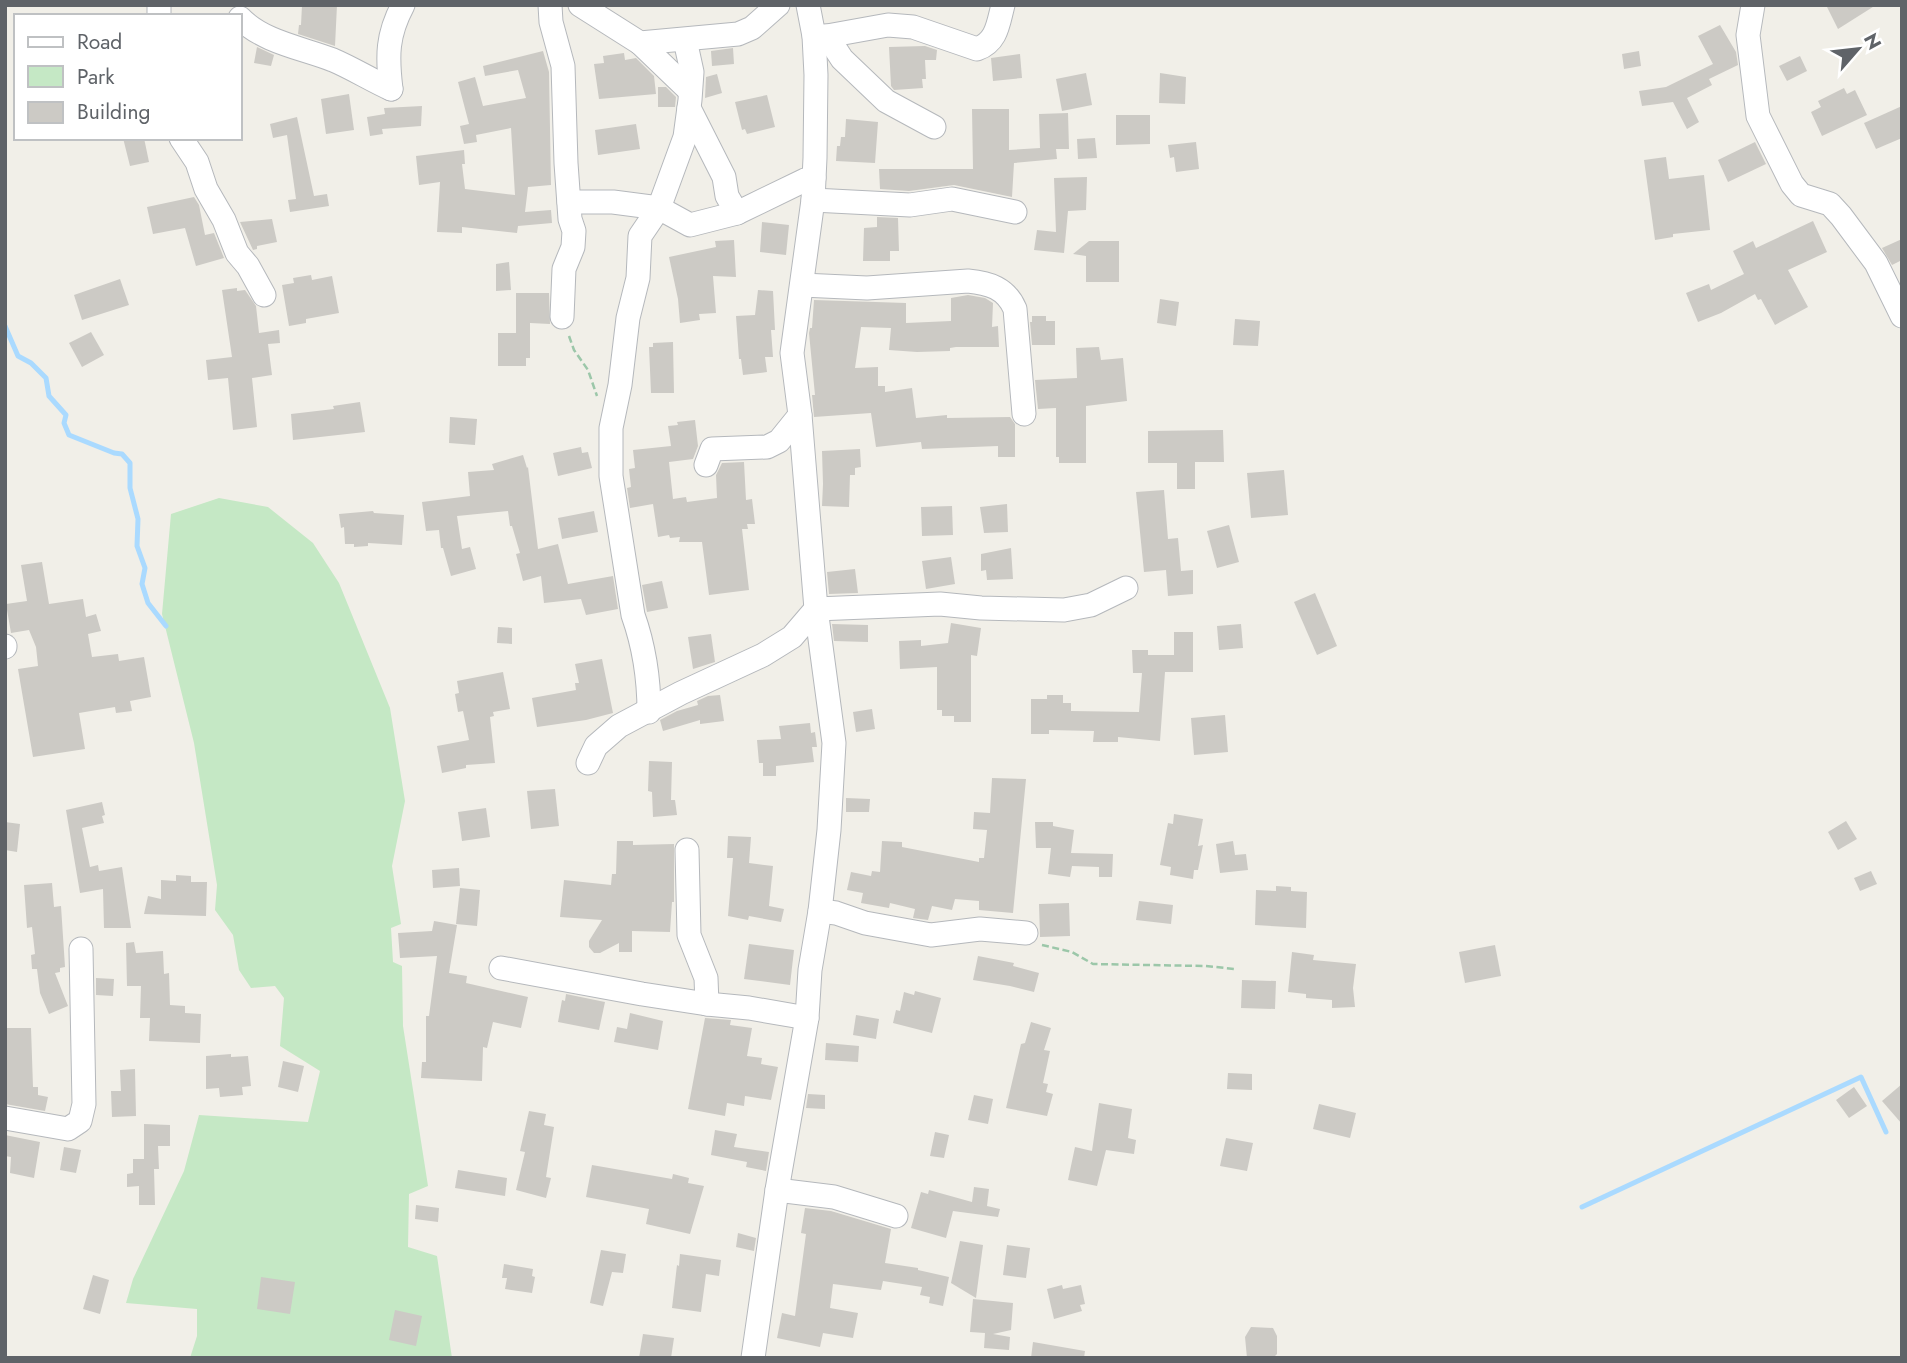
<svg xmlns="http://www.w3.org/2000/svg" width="1907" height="1363" font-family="Jost,sans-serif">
	<rect width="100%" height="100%" fill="#f1efe8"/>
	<path fill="#c5e8c5" d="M219,498L268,507L313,543L339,583L390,708L405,801L392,866L401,924L391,928L393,962L402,966L403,1026L428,1186L409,1194L408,1247L437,1256L452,1358H190L197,1336V1309L126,1303L133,1279L184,1171L199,1115L308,1122L320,1071L280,1046L284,998L275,986L251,988L239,970L233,935L215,910L217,885L194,743L162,614L171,514Z"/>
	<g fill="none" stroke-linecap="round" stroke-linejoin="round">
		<g stroke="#aadaff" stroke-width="5">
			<path d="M5,326L18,356L31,363L46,378L49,396L66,415L64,423L69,435L114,453L122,454L130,463V488L138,519L137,546L145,568L142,584L148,603L166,626"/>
			<path d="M1582,1207L1861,1077L1886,1132"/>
		</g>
	</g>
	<g fill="#cccac5">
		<path d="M302,5H337L335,46L298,34L299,25H301Z"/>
		<path d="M1826,5H1876L1838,29Z"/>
		<path d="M1720,25L1736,52L1738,65L1709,79L1712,85L1687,98L1699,122L1687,129L1673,102L1642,106L1639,91L1666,87L1713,64L1698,36Z"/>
		<path d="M925,46L937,50L936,60H925L926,79H922L923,88L894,90L891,86L889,47Z"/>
		<path d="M257,47L274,55L271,66L254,63Z"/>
		<path d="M733,48L734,64L712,66L711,51Z"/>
		<path d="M543,51L549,72L551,185L528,187L525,212L551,210L552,223L518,226L517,233L462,227V233L437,232L440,182L419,185L416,156L464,150L465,164H462L465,189L515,195L511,128L476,135L477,142L464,144L460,126L469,124L458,82L475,77L483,106L526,98L518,70L485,76L483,66Z"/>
		<path d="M1639,51L1641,66L1624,69L1622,54Z"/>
		<path d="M624,53L625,60L636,58L654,76L656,94L599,99L594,64L604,63L603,56Z"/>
		<path d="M1020,54L1022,78L993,81L991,58Z"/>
		<path d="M1800,56L1807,71L1787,81L1779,66Z"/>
		<path d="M1086,73L1092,105L1062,111L1056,79Z"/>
		<path d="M1160,73L1186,77L1185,104L1159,103Z"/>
		<path d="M717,74L722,93L705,98L706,77Z"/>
		<path d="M658,87H666L676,97L675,107H658Z"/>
		<path d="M1844,88L1847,94L1855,90L1867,115L1822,136L1811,112L1821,107L1818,101Z"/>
		<path d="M349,94L354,130L326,134L321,99Z"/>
		<path d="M767,95L775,127L747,134L745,129L742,130L735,102Z"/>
		<path d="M422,106L421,126L382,129L383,134L370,136L367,117L385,114L384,108Z"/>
		<path d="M1902,106V138L1876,149L1864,123Z"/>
		<path d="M972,109H1009V150L1040,148L1039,114L1068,113L1069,149H1056L1057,159L1014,163L1012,197L954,185L909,191L880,189L879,169H973Z"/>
		<path d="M1116,115H1150V144L1116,145Z"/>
		<path d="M297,117L314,196L327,194L329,206L290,212L288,200L296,199L287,135L273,138L270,124Z"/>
		<path d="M846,119L878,122L875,163L836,161L837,146H840L841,137H845Z"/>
		<path d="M636,124L640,149L598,155L595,130Z"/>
		<path d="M123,138H144L149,162L130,166Z"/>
		<path d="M1095,138L1097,158L1078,159L1077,139Z"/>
		<path d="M1196,142L1199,169L1176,172L1174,157L1170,158L1168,145Z"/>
		<path d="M1755,142L1766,164L1728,182L1718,160Z"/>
		<path d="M1666,157L1669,179L1704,175L1710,230L1673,234V237L1655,240L1644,160Z"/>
		<path d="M1087,177L1086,210L1068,211L1064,253L1034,250L1037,230L1056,232L1054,178Z"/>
		<path d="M194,197L199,205L205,235L214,233L224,258L196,266L185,228L153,234L147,207Z"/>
		<path d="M877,217L898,218L899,251H890V261H863L864,228L877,227Z"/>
		<path d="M272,219L277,242L257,246V249L253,250L240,222Z"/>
		<path d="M1813,221L1827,252L1788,270L1808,307L1775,325L1761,299L1758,300L1755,294L1721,313L1698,322L1686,293L1709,284L1711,290L1744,274L1733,251L1753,241L1756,248Z"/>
		<path d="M762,222L789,225L786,255L760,252Z"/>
		<path d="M1902,239V260L1892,265L1882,248Z"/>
		<path d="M734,240L736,277L713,276L716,313L699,314L700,320L680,323L678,299L669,257L716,247L715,241Z"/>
		<path d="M1089,241H1119V282H1086V256L1073,254Z"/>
		<path d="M509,262L511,290L496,291V264Z"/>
		<path d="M311,275L312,280L332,276L339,313L306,319V323L289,326L282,285L294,283L293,278Z"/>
		<path d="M120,279L129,305L82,320L74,295Z"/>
		<path d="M237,288V291L245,290L256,306L259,333L279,330L280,343L268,344L272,375L252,378L257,427L233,430L228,378L208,380L206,360L232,357L222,290Z"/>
		<path d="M758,290L773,291L775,330H771L773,357H765L767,372L743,375L741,359H739L736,316L755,315Z"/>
		<path d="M516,293H549L550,324L530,323V358H526V366H498V333H516Z"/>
		<path d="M968,295L985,298L993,303L992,327L998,326L999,347H956L950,348V351L917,352L889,350L891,328L861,327L855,368L878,367V386H885V392L912,388L916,418L947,415V418L1010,417L1015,424V457H998V446L922,449L921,442L876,447L871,413L814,417L812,395H815L809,333L810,328H812L814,300L906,303V323L951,321V298Z"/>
		<path d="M1160,299L1179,302L1176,326L1157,323Z"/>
		<path d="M1032,316H1046V321H1055V345H1032L1030,322H1032Z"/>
		<path d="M1235,319L1260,321L1258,346L1233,345Z"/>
		<path d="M91,332L104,355L82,367L69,343Z"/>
		<path d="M673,342L674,393H651L649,347H653V343Z"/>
		<path d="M1099,347L1101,360L1123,358L1127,401L1086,406V463H1059V457H1056V408L1038,409L1035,380L1077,378L1076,348Z"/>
		<path d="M360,402L365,432L293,440L291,414L334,409L333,406Z"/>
		<path d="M450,417L477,419L475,445L449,443Z"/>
		<path d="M695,420L698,446L693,459L669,462L673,499L686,497L687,502L717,498L716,475L722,463L744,462L746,500L752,499L755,524H747L748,529H742L749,590L709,595L702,542H679L680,537L670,538L669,535L658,537L653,504L630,508L627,488L631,487L629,469L635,468L633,450L671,446L668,426L678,425L677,422Z"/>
		<path d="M1223,430L1224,462H1195V489H1177V463H1148V431Z"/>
		<path d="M581,447L582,453L588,452L592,468L558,476L553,453Z"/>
		<path d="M860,449L861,467L855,468V475H850L849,507L822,506L823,484L822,451Z"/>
		<path d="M523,455L527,468L528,467L538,549L558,544L568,584L613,576L618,609L586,615L581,599L544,603L541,576L523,581L516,554L520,553L512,526H510L508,511L457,516L462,549L470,547L476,569L451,576L443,548H441L439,530L426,531L422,502L470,496L468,472L494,470L492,464Z"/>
		<path d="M1284,470L1288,515L1251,518L1247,473Z"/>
		<path d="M1164,490L1168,539L1178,538L1181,571L1193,570V594L1168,596L1166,570L1144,572L1136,492Z"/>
		<path d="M1007,504L1008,532L984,533L980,507Z"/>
		<path d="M952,506L953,535L922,536L921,507Z"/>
		<path d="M373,511L374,513L404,515L402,545L368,543V546L354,547V544H345L344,527L341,528L339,514Z"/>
		<path d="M594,511L598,532L562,539L558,518Z"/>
		<path d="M1229,525L1239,562L1217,568L1207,531Z"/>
		<path d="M1011,548L1013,579L987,580L986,570L981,571V554Z"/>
		<path d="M951,557L955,584L926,589L922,561Z"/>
		<path d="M42,562L49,604L83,599L86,617L96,614L101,631L88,634L92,657L118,654L119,661L144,657L151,697L130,701L132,711L116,713L115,707L79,713L85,749L33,757L18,669L38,666L36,647L29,630L11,633L6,604L27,601L21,565Z"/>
		<path d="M855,569L858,593L829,594L827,572Z"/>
		<path d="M662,581L668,608L647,612L642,585Z"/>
		<path d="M1315,593L1337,646L1317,655L1294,602Z"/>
		<path d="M951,623L981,628L977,656L971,655V722H954V716H942V710H937V667L900,669L899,641L921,640V646L948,643Z"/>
		<path d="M832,624L868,625V642L834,641Z"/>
		<path d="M1241,624L1243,648L1219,650L1217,626Z"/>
		<path d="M498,627L512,628V644L497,643Z"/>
		<path d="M1174,632H1193V672H1165L1160,741L1118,737V742H1093L1094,731L1049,730V734H1031V699H1047V695H1063V703H1071V711L1139,712L1142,673H1133L1132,650H1148V655H1174Z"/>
		<path d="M711,634L715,662L693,669L688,637Z"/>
		<path d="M602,659L613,713L586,720L537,727L532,698L576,690L575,683H579L575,664Z"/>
		<path d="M503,672L510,709L493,712L494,716L490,717L495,763L466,765V768L442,773L437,746L469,740L463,711L458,712L455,694L459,693L457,681Z"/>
		<path d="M720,695L724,721L700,724V720L663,731L660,720L677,711L698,705L697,701L708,696Z"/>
		<path d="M872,709L875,729L856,732L853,712Z"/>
		<path d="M1225,715L1228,752L1194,755L1191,718Z"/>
		<path d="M810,723L811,733L815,732L817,747H812L814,762L776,766V776H763V763H759L757,740L781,739L779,726Z"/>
		<path d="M649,761L672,762L671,800H675L677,815L653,817L652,792L648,791Z"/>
		<path d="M992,778L1026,779L1013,913L979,910V901L955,899L952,910L932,906L928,920L913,918L915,909L890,903L889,908L861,903L863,893L847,890L851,872L871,876L872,871L880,872L882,841L902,842V847L979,862V858H984L987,830L973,829L974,812L990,813Z"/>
		<path d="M555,789L559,826L531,829L527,791Z"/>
		<path d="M846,798L870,799L869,812H846Z"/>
		<path d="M102,802L105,815L102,816L104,823L82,828L90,867L98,865L99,871L122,867L131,928H104L103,889L80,893L66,810Z"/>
		<path d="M486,808L490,837L462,841L458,812Z"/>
		<path d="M1174,814L1203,819L1198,846L1203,845L1198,870H1194L1193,879L1170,875L1171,867L1160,865L1168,823L1173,824Z"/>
		<path d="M1846,821L1857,839L1838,850L1828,832Z"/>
		<path d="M5,822L20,824L17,852L5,850Z"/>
		<path d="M1035,822H1053V826L1074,830L1071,853L1113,854L1112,877H1099V867L1072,866L1070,877L1048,874L1051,848H1036Z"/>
		<path d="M728,836L751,837L749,863L773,866L769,906L784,909L781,922L749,916L748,920L728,916L733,858H727Z"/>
		<path d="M617,841H633V845L674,844V902H672L670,932L632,931V952H619V943L600,953H594L589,947V941L602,920L560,917L564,880L611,885L612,874H616Z"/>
		<path d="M1233,841L1235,855L1246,854L1248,870L1220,873L1216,844Z"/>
		<path d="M459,868L460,886L433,888L432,870Z"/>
		<path d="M1871,871L1877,884L1860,891L1854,878Z"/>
		<path d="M176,875L191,876V882H207L206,916L144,914L148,896L161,899V880L176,881Z"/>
		<path d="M52,883L54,907L61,906L65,967L60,968V972L55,973L68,1006L49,1014L40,993L37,969H32L31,955L35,954L32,927L27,928L24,885Z"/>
		<path d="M1276,886L1291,887V891L1307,892L1306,928L1255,925L1256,890L1276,891Z"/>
		<path d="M460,888L480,890L477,926L456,924Z"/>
		<path d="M1139,901L1173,905L1171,924L1136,920Z"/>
		<path d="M1069,903L1070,936L1040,937L1039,904Z"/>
		<path d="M434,921L457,925L449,973L467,976L466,983L528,997L521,1028L493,1022L487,1048L483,1047L482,1081L421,1078L422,1062H426V1016H429L437,956L400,958L398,933L432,931Z"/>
		<path d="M134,942L136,953L163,951L164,974L169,973L170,1005L185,1006V1013L201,1014L200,1043L149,1041L150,1018H140L141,986H127L126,943Z"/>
		<path d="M749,944L794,950L790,985L744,979Z"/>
		<path d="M1495,945L1501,976L1465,983L1459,952Z"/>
		<path d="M1292,952L1314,955L1313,960L1356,964L1353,988L1355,1007L1332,1008V1000L1306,998V994L1288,992Z"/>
		<path d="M978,956L1014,963L1013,966L1039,973L1034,992L1010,986L973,980Z"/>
		<path d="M96,978L114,979L113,996L96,995Z"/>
		<path d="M1242,980L1276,981L1275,1009L1241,1008Z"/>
		<path d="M915,991L941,998L932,1033L893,1023L896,1010L900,1011L904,992L914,995Z"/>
		<path d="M566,994L605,1002L599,1030L558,1022L562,1000L565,1001Z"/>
		<path d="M630,1013L663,1021L658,1050L614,1042L617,1027L627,1029Z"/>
		<path d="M856,1015L879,1019L876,1039L853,1035Z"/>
		<path d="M705,1018L731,1020L730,1025L752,1028L747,1056L762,1058L761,1064L778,1067L771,1100L745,1096L744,1106L727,1103L725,1116L688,1109Z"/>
		<path d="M1031,1022L1051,1028L1044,1050L1050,1051L1043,1083L1048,1084L1046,1092L1053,1094L1047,1116L1006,1108L1021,1044L1025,1043Z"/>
		<path d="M5,1028H31L33,1087H38V1095L48,1097L45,1111L5,1104Z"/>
		<path d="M826,1043L859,1046L858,1062L825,1060Z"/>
		<path d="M231,1054V1057L248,1056L251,1086L242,1087L243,1095L220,1097L219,1088L206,1089V1056Z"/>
		<path d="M283,1061L304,1066L298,1092L278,1087Z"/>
		<path d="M135,1069L136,1116L112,1117L111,1091H121L120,1070Z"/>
		<path d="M1228,1073L1252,1074V1090L1227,1089Z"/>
		<path d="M1902,1084V1124L1882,1101Z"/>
		<path d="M1854,1087L1867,1106L1849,1118L1836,1100Z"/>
		<path d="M808,1094L825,1095V1109L806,1108Z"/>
		<path d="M974,1095L993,1099L988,1124L968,1120Z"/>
		<path d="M1099,1103L1132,1109L1128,1138L1136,1140L1134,1154L1106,1150L1097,1186L1068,1180L1075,1147L1092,1151Z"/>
		<path d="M1319,1104L1356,1113L1350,1138L1313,1129Z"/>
		<path d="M529,1111L546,1114L544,1125L554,1127L546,1177L551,1178L546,1198L516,1190L525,1152L520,1151Z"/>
		<path d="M144,1124L170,1125V1146H158L159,1169H154L155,1205H139V1186L127,1187V1174L133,1173V1159H144Z"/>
		<path d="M715,1130L737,1134L734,1147L769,1152L766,1171L746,1167L747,1162L711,1155Z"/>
		<path d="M935,1132L949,1135L944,1158L930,1156Z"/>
		<path d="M5,1135L40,1142L34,1178L10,1173L11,1157L5,1156Z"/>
		<path d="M1226,1138L1253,1143L1247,1171L1220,1166Z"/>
		<path d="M64,1147L81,1150L76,1173L60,1170Z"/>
		<path d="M592,1165L672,1179L673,1174L689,1178L688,1183L704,1186L690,1234L646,1224L649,1209L586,1197Z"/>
		<path d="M458,1170L507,1178L505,1196L455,1188Z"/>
		<path d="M974,1187L989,1189L987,1206L1000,1209L998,1217L953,1211L946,1238L911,1228L921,1192L928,1194L929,1190L972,1202Z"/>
		<path d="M416,1205L439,1208L438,1222L415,1219Z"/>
		<path d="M805,1208L831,1211L891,1229L885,1263L918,1268V1270L949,1277L943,1306L929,1303L930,1297L920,1295L922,1287L883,1281L881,1290L833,1284L830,1308L858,1313L853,1338L823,1333L820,1347L777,1338L782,1313L795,1316L806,1234L801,1233Z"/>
		<path d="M738,1233L756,1238L754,1251L736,1247Z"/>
		<path d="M960,1241L983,1245L976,1298L951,1283Z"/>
		<path d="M1007,1245L1030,1248L1026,1278L1003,1275Z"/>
		<path d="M601,1250L626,1254L623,1273L612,1272L603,1306L590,1303Z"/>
		<path d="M680,1254L721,1260L719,1276L706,1274L701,1312L672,1308L677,1265L679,1266Z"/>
		<path d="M504,1264L533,1269L532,1276L535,1277L532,1293L505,1289L507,1278H502Z"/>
		<path d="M93,1275L109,1280L100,1314L83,1309Z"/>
		<path d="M261,1277L295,1282L290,1314L257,1309Z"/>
		<path d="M1062,1285L1063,1289L1081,1285L1085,1304L1080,1305L1082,1311L1054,1319L1047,1289Z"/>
		<path d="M973,1299L1013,1303L1011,1330L993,1334L1010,1337L1009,1350L984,1348L985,1333L970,1332Z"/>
		<path d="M395,1310L422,1316L416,1346L389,1340Z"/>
		<path d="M1251,1327L1273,1328L1277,1336V1354L1273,1358H1247L1245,1337Z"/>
		<path d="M643,1334L674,1338L671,1358H639Z"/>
		<path d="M1033,1342L1085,1351L1084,1358H1031Z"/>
	</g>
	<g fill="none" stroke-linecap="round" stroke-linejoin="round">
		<defs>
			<g id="minor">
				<path d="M159,5V16"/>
				<path d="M550,5L551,22L563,66L566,163L570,219L574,231L573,247L564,269L562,317"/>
				<path d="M580,5L640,43L738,34L752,28L778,5"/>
				<path d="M1753,5L1748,35L1758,116L1792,184L1801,195L1830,204L1841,216L1876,263L1902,316"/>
				<path d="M240,18C263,42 302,48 333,60C352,68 371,80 391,89"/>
				<path d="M814,36H827L842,59L886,101L934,127"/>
				<path d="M827,36L888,25L913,27L977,49C997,42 998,24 1003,5"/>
				<path d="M640,43L690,91"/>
				<path d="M391,89C387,56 387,35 403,5"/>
				<path d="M689,108L724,177L727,196L737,213"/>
				<path d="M181,138L197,162L206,189L224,220L237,253L248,266L264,295"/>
				<path d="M813,200L910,205L952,199L1015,212"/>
				<path d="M569,202H613L659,208L690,225L737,213L805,180L814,178"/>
				<path d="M802,285L867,288L968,281C989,283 1006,288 1015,309L1024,414"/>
				<path d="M706,465L712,449L767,447L779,441L800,415"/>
				<path d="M5,646V647"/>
				<path d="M649,712C649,679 644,646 633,615L611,476V428L620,385L628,318L638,278L640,236L659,208L685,137L690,100L692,72L685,40"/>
				<path d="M588,763L596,746L619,726L681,693L763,655L792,637L816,609L940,604L981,608L1064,610L1091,605L1126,588"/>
				<path d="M687,850L689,935L706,978L707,1004"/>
				<path d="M820,911L836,913L865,923L931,935L980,929L1026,933"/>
				<path d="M501,968L642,994L707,1004L749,1008L807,1018"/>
				<path d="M5,1118L68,1129L80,1121L84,1104L81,949"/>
				<path d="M777,1190L834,1197L896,1216"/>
				<path d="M753,1358L777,1190L807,1018L810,970L820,911L829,830L834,743L816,609L800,415L792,353L813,200L815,158L816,75L814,36L808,5"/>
			</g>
		</defs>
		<use href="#minor" stroke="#b5b8bc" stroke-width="25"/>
		<g stroke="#9cc7a9" stroke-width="2.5" stroke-dasharray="7 3.5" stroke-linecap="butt">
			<path d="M569,336L574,350L588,370L597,396"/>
			<path d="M1042,945L1072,952L1093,964L1206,966L1234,969"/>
		</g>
		<use href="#minor" stroke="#fff" stroke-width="23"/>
	</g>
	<rect width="1907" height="1363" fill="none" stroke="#5f6368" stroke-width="14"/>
	<rect x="14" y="14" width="228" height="126" fill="#ffffff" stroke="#bfc1c3" stroke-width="2"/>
	<rect x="28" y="37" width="35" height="10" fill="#ffffff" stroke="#bfc1c3" stroke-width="2"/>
	<text x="77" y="49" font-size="21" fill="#5f6368">Road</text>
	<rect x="28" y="66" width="35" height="21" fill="#c5e8c5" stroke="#bfc1c3" stroke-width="2"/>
	<text x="77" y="84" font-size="21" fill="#5f6368">Park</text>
	<rect x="28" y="102" width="35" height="21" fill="#cccac5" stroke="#bfc1c3" stroke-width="2"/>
	<text x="77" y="119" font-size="21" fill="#5f6368">Building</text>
	<g transform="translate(1858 49) rotate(62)" stroke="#ffffff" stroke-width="5" paint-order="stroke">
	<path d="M0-5L12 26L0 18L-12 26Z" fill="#5f6368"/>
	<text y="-10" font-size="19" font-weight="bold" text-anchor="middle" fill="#5f6368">N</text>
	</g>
</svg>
